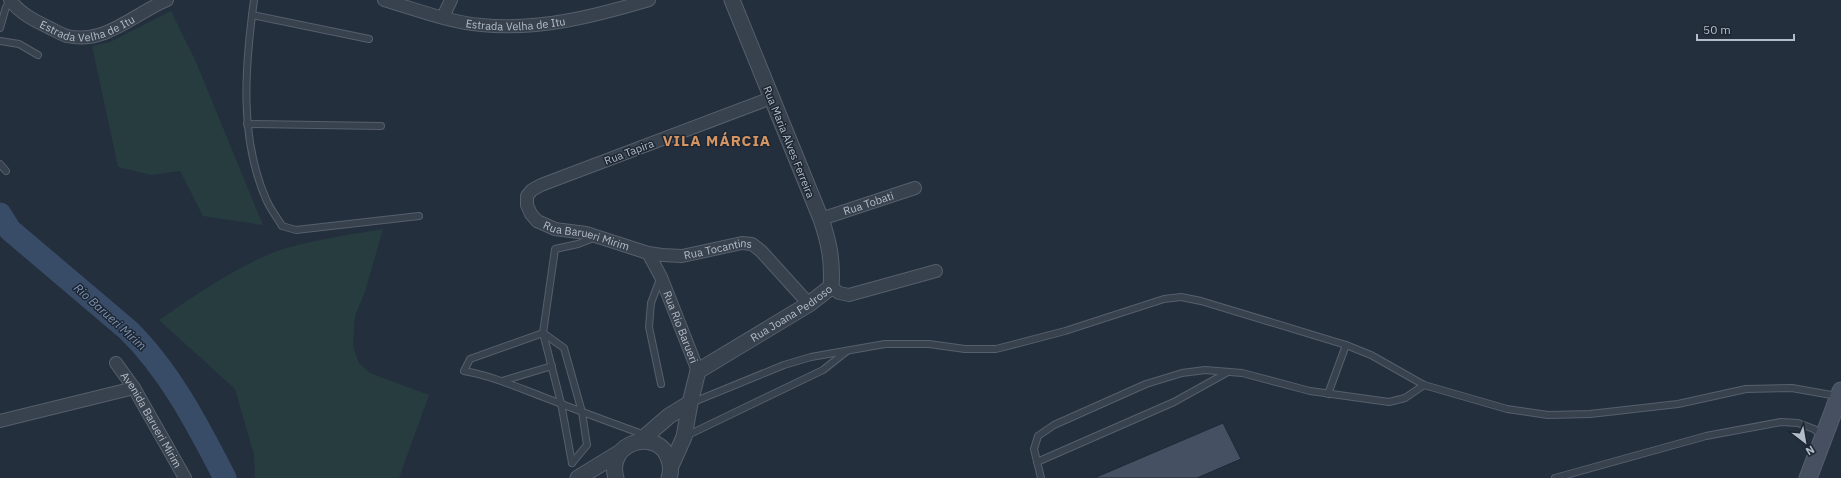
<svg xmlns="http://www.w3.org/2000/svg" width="1841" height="478" font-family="'IBM Plex Sans',sans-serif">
	<rect width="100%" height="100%" fill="#242f3e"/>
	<g fill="#263c3f">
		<path d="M171,11L196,62L263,225L203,216L180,171L151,175L118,167L92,46L110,42Z"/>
		<path d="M383,229L365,292L355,316L353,347L359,363L370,373L429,395L399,478H255L254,455L235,389L159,320C195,295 231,270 272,253C303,241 349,235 383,229Z"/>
	</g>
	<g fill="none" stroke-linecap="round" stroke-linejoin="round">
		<path stroke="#394c67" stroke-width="23" d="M0,214L10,230L128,330C170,371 198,426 225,478"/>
	</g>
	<path fill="#455162" stroke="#1f2835" d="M1223,423L1241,459L1197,478H1094Z"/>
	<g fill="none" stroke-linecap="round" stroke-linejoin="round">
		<defs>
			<g id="service">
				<path d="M254,0C245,66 239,137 266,199C270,209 277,217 282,226L296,230L419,216"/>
				<path d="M252,15L369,39"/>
				<path d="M0,28L6,7L11,1"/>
				<path d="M0,41L19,44L38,55"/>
				<path d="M247,124L381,126"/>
				<path d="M0,164L6,171"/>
				<path d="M660,279L651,303L649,327L661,384"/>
				<path d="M502,381L552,366"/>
				<path d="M1328,394L1346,345"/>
				<path d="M691,403L784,365L811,357L885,344H929L965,349H996L1065,331L1164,299L1181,297L1201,301L1346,345L1371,355L1424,385L1507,409L1548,415L1590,414L1678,404L1746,389L1792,388L1837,396"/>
				<path d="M686,436L823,370L847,351"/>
				<path d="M1037,462L1174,402L1228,372"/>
				<path d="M572,463L587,445L582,412L564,348L543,333L470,359L464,371C493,376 519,388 546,398C579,411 612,423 645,435"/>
				<path d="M572,463L561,403L543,333L555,249L578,244L596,237"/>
				<path d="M1041,478L1034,449L1038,436L1054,425L1146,384L1182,373L1205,370L1242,373L1310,391L1389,402L1405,398L1424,385"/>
				<path d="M1555,478L1706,436L1781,422L1798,423L1814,429L1823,436"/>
			</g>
			<g id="minor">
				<path id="s1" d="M10,0C20,13 33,20 48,27C54,30 61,34 67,36C105,45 135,13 167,0"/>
				<path id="s2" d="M384,0C415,9 448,22 481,25C538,31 595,16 649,0"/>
				<path d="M443,17L451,0"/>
				<path id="s3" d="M771,98L541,185L532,190L527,196V205L531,214L537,221L555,229L586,233L648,253L662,255L682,256L742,243L752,244L761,251L809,304"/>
				<path id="s4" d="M821,219L915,188"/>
				<path id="s5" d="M648,253L661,277L698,371"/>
				<path d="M831,287L839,293L849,295L936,271"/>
				<path id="s6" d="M116,363L134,388L185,478"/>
				<path d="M0,421L134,388"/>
			</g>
			<g id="tertiary">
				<path d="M640,441L669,416L690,403"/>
				<path id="s7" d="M671,466L684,437L690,403L698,371L809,304L831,287C833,262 829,242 821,219L732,0"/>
				<path d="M578,478L619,453"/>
				<path d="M616,478C605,442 659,426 669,460C671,466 671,472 669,478"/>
			</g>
			<path id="secondary" d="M1808,478L1841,391"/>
		</defs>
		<use href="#service" stroke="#565f6c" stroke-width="8"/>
		<use href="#minor" stroke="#565f6c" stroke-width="14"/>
		<use href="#tertiary" stroke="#565f6c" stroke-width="17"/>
		<use href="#secondary" stroke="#565f6c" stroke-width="19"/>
		<use href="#service" stroke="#38414e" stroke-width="6"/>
		<use href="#minor" stroke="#38414e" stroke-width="12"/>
		<use href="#tertiary" stroke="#38414e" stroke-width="15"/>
		<use href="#secondary" stroke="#465061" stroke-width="17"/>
	</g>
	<g text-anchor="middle" stroke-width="3" stroke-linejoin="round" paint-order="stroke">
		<g font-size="11" fill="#b4bcc9" stroke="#1d2633">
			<text dy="4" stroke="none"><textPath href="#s1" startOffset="89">Estrada Velha de Itu</textPath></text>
			<text dy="4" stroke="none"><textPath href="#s2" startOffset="135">Estrada Velha de Itu</textPath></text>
			<text transform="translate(789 142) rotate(68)" y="4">Rua Maria Alves Ferreira</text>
			<text transform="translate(629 152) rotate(-21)" y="4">Rua Tapira</text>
			<text dy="4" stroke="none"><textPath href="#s4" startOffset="50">Rua Tobati</textPath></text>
			<text dy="4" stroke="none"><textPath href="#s3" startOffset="344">Rua Barueri Mirim</textPath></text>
			<text dy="4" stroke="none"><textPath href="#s3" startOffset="479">Rua Tocantins</textPath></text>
			<text dy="4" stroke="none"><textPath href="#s7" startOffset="209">Rua Joana Pedroso</textPath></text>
			<text dy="4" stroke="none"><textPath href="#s5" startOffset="81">Rua Rio Barueri</textPath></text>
			<text dy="4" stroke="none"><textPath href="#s6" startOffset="67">Avenida Barueri Mirim</textPath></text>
		</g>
		<g font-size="12" font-style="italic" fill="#7c92b1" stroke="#1d2633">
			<text transform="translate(110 317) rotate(42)" y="4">Rio Barueri Mirim</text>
		</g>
		<g font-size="15" font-weight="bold" letter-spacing="1" fill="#d59563" stroke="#1d2633">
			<text x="717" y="146">VILA MÁRCIA</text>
		</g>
	</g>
	<g transform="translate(1805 442) rotate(149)" stroke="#1d2633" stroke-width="3" paint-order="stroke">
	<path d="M0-3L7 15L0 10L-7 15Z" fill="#b4bcc9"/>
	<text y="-6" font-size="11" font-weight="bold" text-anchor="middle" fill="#b4bcc9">N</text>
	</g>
	<path d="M1697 34v6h97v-6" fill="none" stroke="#b4bcc9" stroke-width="2"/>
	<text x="1703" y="34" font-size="12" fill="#b4bcc9" stroke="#1d2633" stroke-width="3" paint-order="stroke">50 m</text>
</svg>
